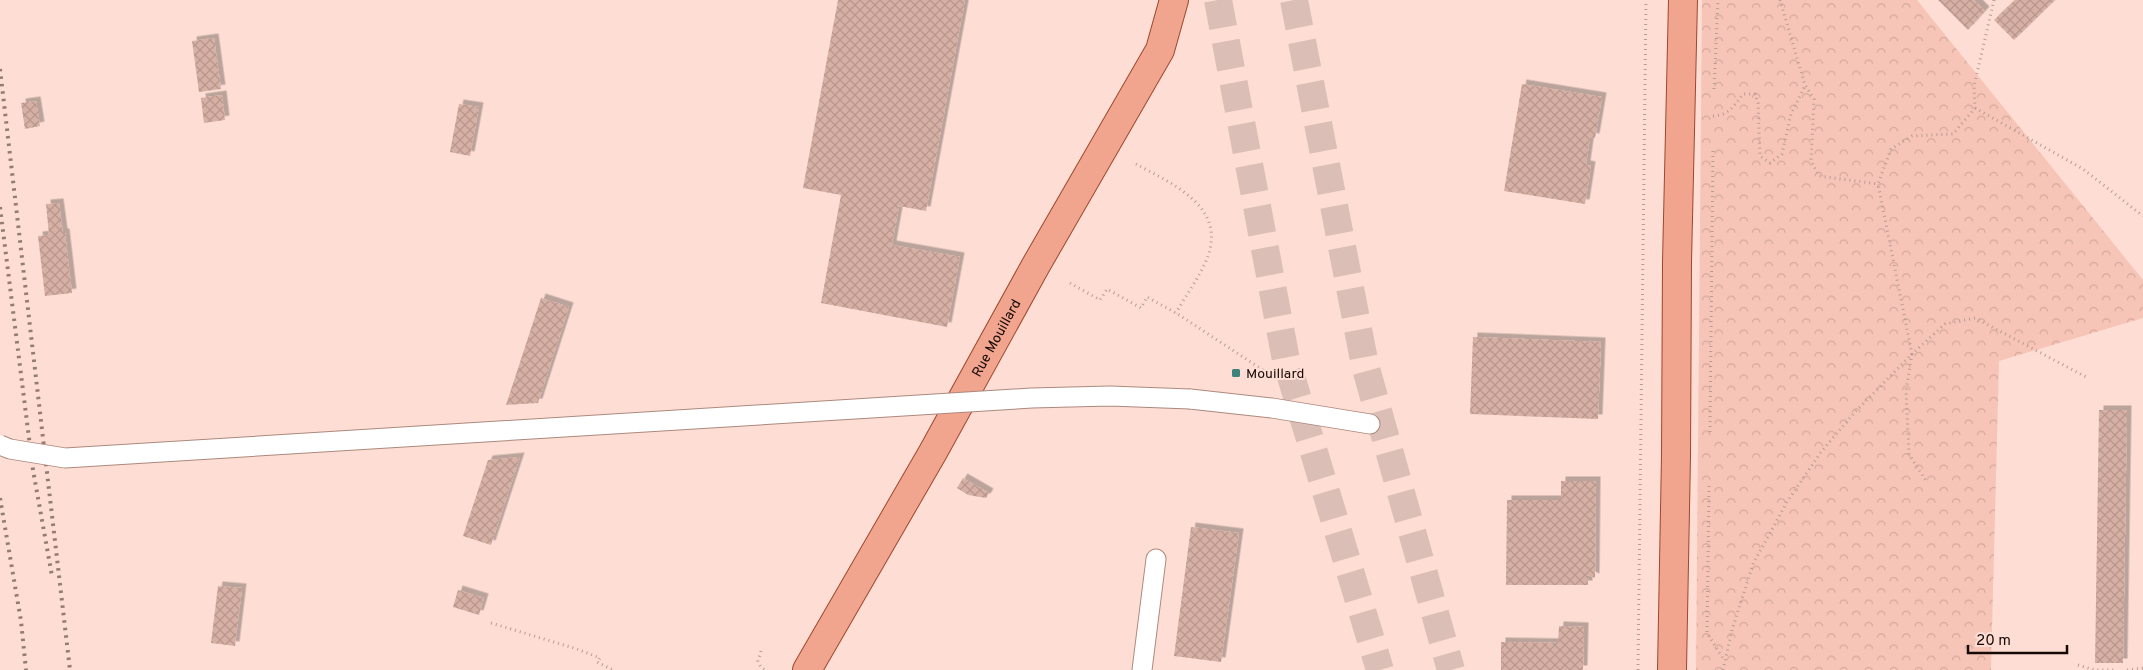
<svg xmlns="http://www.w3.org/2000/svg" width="2143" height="670" font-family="Overpass,sans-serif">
	<defs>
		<pattern id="forest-crowns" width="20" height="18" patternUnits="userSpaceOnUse" patternTransform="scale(1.25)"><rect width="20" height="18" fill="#f7c5b7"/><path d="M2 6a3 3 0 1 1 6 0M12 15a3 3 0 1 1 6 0" fill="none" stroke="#d3a89c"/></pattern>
		<pattern id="building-cross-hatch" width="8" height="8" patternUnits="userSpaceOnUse" patternTransform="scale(1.25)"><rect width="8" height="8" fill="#d7b0a5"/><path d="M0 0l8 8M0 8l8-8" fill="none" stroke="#b8968d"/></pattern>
		<filter id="shadow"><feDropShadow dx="4.5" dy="-4.5" stdDeviation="0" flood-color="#0004"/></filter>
	</defs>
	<rect width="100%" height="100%" fill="#feded4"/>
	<path fill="url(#forest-crowns)" d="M1702,0H1917L2143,280V318L1999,361L1991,670H1696Z"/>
	<g fill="url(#building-cross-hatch)" filter="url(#shadow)">
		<path d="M838,0H965L926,211L899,206L892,245L960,257L947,327L821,303L841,195L803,188Z"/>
		<path d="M1938,0H1974L1985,11L1968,30Z"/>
		<path d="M2015,0H2055L2014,40L1994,20Z"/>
		<path d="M214,38L221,89L199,92L192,41Z"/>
		<path d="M1522,84L1602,97L1595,138L1590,137L1586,165L1591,166L1585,204L1504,191Z"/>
		<path d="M222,95L225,120L204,123L201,98Z"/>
		<path d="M36,101L40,126L25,129L21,103Z"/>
		<path d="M459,104L479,107L470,156L450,152Z"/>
		<path d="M59,203L63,233H65L72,293L45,296L38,236L49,235L46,204Z"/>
		<path d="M541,298L569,307L538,403L506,405Z"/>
		<path d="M1473,337L1601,342L1598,419L1470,414Z"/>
		<path d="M2099,410H2127L2123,663H2095Z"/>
		<path d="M520,457L491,545L463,536L488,460Z"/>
		<path d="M963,478L989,493L986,498L968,495L957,488Z"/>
		<path d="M1561,481H1596L1595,578L1588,575V585H1506L1507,500H1561Z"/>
		<path d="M1191,527L1239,533L1221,662L1174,656Z"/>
		<path d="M218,586L242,588L235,646L211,643Z"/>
		<path d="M458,590L484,598L479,615L453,607Z"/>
		<path d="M1559,626L1584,627L1583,670H1501V642L1558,643Z"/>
	</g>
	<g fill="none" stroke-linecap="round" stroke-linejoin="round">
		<g stroke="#dbbeb5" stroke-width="28" stroke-dasharray="28 14" stroke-linecap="butt">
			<path d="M1218,0L1286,360L1380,670"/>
			<path d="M1294,0L1365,365L1451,670"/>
		</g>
		<defs>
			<g id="lane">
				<path d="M1190,399L1272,408L1370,424"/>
				<path d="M1142,670L1156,559"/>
			</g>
			<g id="primary">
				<path id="s1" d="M807,670L933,452L1036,265L1160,50L1174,0"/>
				<path d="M1672,670L1676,456L1677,262L1683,0"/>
			</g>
		</defs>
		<use href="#lane" stroke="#ad887d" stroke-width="21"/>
		<use href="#primary" stroke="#9e472e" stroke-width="30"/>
		<g stroke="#b69c94" stroke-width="3" stroke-dasharray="1 4" stroke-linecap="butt">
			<path d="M1780,0L1805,85L1814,99L1811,161L1819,176L1878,184"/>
			<path d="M1994,0L1974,86L1975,108L1953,134L1912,136L1891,149L1878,184L1912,354L1945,324L1975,318L2088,378"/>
			<path d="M1714,89L1718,0"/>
			<path d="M1975,108L2083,169L2143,216"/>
			<path d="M1713,116C1729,115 1734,106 1743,94H1755L1758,103L1760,156L1770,163L1782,154L1791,114L1805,86"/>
			<path d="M1136,164C1170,183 1226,205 1208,256C1201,275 1186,295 1176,313"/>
			<path d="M1070,283L1100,300L1107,289L1141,308L1147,297L1176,313L1266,372L1267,381"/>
			<path d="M1912,354L1906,391L1909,454L1926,481"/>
			<path d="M1710,432L1713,148"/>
			<path d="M1709,486L1707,633L1724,660"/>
			<path d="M491,623L577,649L600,658L597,662L613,670"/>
			<path d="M761,651L758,661L761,667L765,670"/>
			<path d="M2078,665L2095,670H2115"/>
			<path d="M1638,670L1646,0"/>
			<path d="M1723,670L1732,630L1753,564L1787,502L1821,452L1855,412L1912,354"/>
			<path d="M2127,670L2143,668"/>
		</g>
		<use href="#lane" stroke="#fff" stroke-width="19"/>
		<use href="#primary" stroke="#f1a58e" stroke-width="28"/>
		<g stroke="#937c75" stroke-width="4" stroke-dasharray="2.5 5" stroke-linecap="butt">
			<path d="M0,69L70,670"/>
			<path d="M0,207L33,470L52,576"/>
			<path d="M0,498L21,621L26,670"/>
		</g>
		<defs>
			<path id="lane-bridge" d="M0,445L10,449L65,458L1032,398L1110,396L1190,399"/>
		</defs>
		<use href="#lane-bridge" stroke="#ad887d" stroke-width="21" stroke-linecap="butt"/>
		<use href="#lane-bridge" stroke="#fff" stroke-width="19"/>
	</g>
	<rect fill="#3d837d" stroke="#feded4" stroke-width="2" x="1231" y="368" width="10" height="10" rx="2.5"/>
	<g text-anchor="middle" stroke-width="4" stroke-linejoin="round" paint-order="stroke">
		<g font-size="14" fill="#160906" stroke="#feded4">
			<text dy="5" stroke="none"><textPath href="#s1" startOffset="382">Rue Mouillard</textPath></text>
		</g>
		<g font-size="14" fill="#160906" stroke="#feded4" text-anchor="start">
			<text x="1246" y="378">Mouillard</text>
		</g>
	</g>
	<path d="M1968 645v8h99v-8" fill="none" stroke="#160906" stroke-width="2.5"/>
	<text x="1976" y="645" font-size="15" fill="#160906" stroke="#feded4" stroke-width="4" paint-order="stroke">20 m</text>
</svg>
